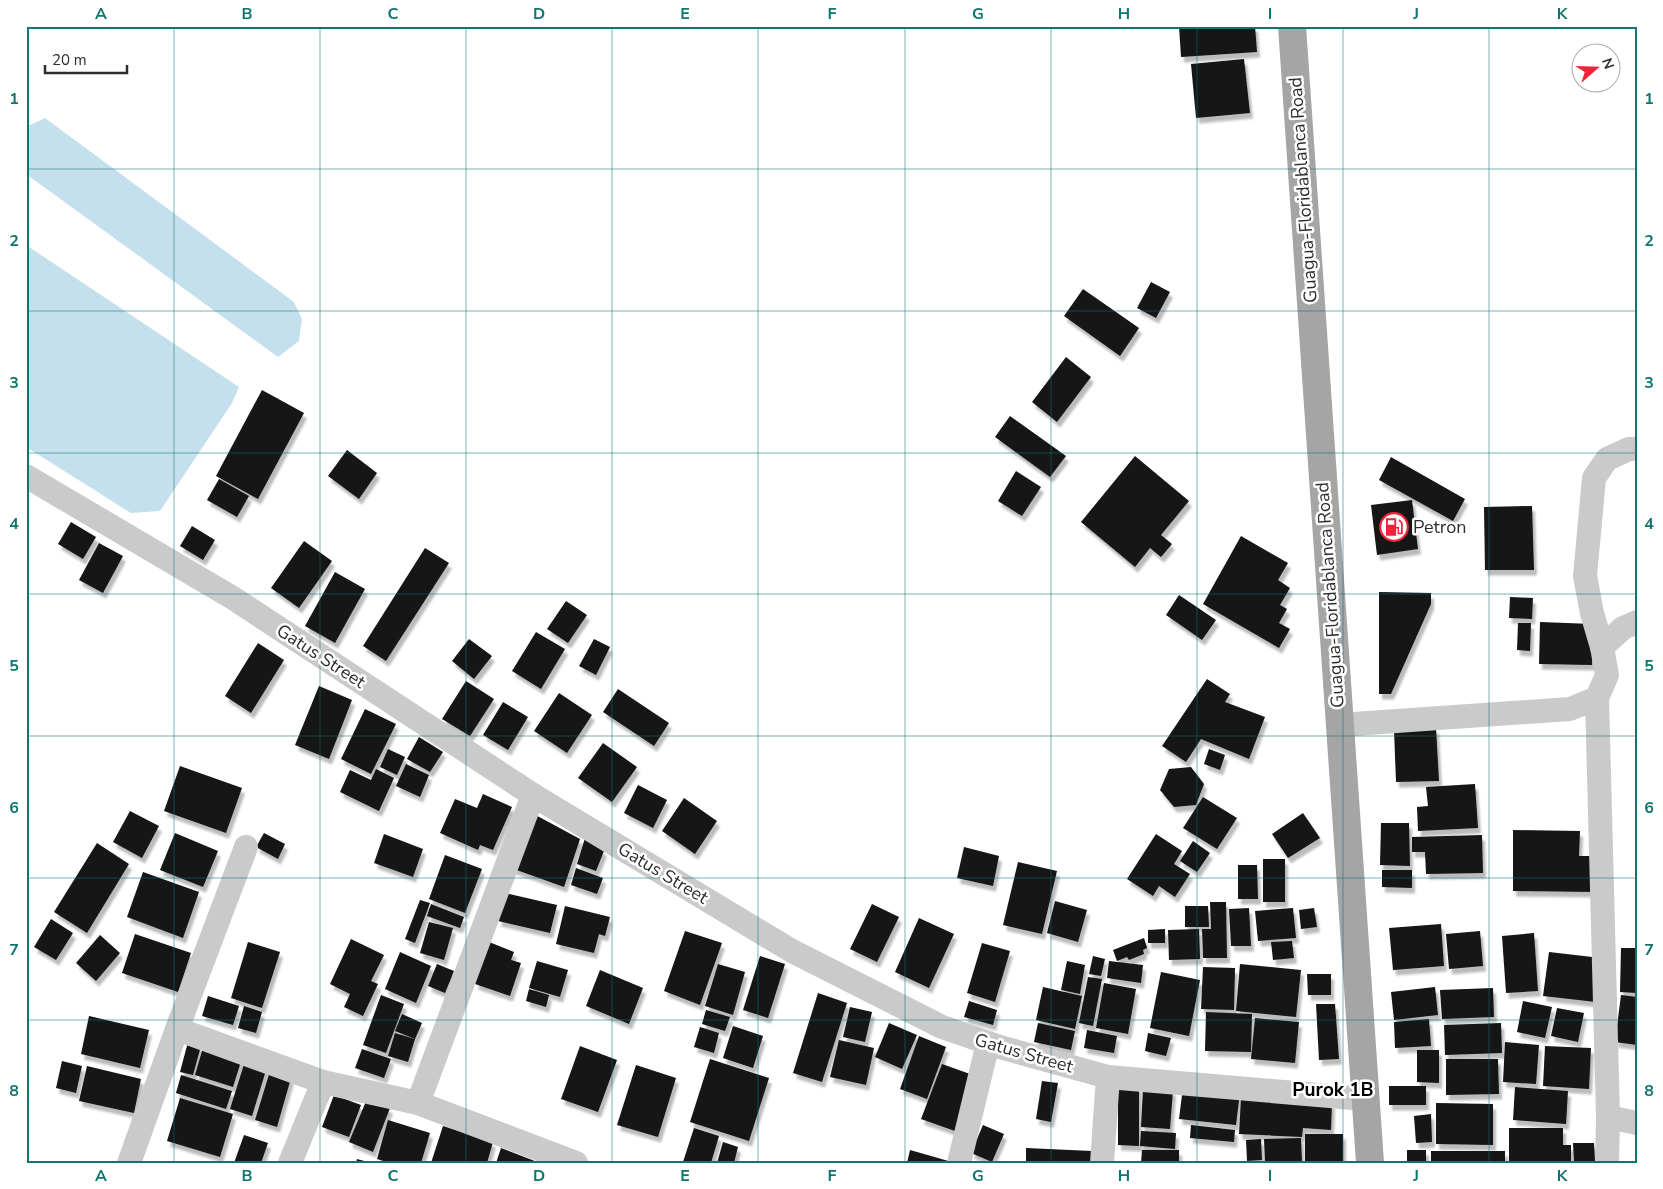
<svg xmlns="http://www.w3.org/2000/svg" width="1663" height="1189" font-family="'Nunito Sans',sans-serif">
	<defs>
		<filter id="shadow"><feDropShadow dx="3" dy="5.5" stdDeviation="1" flood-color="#0004"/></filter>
	</defs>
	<rect width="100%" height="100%" fill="#fff"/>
	<g fill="#c4dfed">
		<path d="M45,118L294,302L302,319L299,341L278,357L26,174V127Z"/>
		<path d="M26,245L239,387L232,403L160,511L131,513L26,447Z"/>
	</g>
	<g fill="#141414" filter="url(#shadow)">
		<path d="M1179,26H1255L1257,52L1181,57Z"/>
		<path d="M1244,59L1250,113L1196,118L1191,64Z"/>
		<path d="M1151,282L1170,292L1156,318L1137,308Z"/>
		<path d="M1083,289L1139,328L1120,356L1064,316Z"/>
		<path d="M1066,357L1091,377L1057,422L1032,402Z"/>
		<path d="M262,390L304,413L258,499L216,476Z"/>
		<path d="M1010,416L1066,456L1050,477L995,437Z"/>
		<path d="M347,450L377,473L359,499L328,476Z"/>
		<path d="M1135,456L1189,501L1161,535L1172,544L1161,557L1150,548L1135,567L1081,522Z"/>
		<path d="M1391,457L1465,499L1453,521L1379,480Z"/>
		<path d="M1016,471L1041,487L1022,516L998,501Z"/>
		<path d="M219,479L249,496L237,517L207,500Z"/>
		<path d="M1412,500L1418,549L1377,555L1371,505Z"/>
		<path d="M1532,506L1534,570H1485L1484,507Z"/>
		<path d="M71,522L96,537L83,559L58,544Z"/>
		<path d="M192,526L215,540L203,560L180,546Z"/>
		<path d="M1241,536L1288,563L1278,580L1290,588L1280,605L1287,609L1279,623L1290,629L1279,648L1203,604Z"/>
		<path d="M304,541L332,561L299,608L271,588Z"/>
		<path d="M99,543L123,556L103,593L79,580Z"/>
		<path d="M425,548L449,563L386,661L363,646Z"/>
		<path d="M335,572L365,589L335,643L305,626Z"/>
		<path d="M1379,592L1431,593V604L1391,694H1379Z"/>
		<path d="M1179,595L1216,620L1202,640L1166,615Z"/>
		<path d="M1510,597L1533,598L1532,619L1509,618Z"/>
		<path d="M566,601L587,615L568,643L547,629Z"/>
		<path d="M1540,622L1593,624L1592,665L1539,664Z"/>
		<path d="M1518,623H1531L1530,651L1517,650Z"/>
		<path d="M536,632L565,649L541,689L512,671Z"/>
		<path d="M469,639L492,656L474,679L452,661Z"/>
		<path d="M594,639L610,647L596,675L579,666Z"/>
		<path d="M258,643L284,660L251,713L225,696Z"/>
		<path d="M1207,679L1230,694L1225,702L1265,717L1249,759L1201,739L1186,762L1162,746Z"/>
		<path d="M466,681L494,699L470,736L442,719Z"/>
		<path d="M319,686L352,700L329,759L295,745Z"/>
		<path d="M618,689L669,723L654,746L603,712Z"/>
		<path d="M559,693L592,715L567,753L534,731Z"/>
		<path d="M503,702L528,717L508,750L483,735Z"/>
		<path d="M365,709L396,724L371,774L341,759Z"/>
		<path d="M1436,728L1439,781L1396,782L1394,730Z"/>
		<path d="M419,737L443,752L430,772L407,759Z"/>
		<path d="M603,743L637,767L612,802L578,778Z"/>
		<path d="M388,749L405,757L397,775L380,767Z"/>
		<path d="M1209,749L1225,755L1220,770L1204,764Z"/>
		<path d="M406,764L429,775L420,797L396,786Z"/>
		<path d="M180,766L242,788L226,833L164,811Z"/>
		<path d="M1191,767L1204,784L1196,805L1174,807L1160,790L1169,769Z"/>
		<path d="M376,769L394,778L379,811L340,792L350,770L371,780Z"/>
		<path d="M1475,784L1478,828L1418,831L1417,807L1428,806L1426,787Z"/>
		<path d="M638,785L667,800L653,828L624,813Z"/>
		<path d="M483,794L512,807L493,850L480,845L478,850L440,833L455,799L477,808Z"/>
		<path d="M1203,797L1237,818L1217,849L1183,828Z"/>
		<path d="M684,798L717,821L695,854L662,831Z"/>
		<path d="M130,811L159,826L142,858L113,842Z"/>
		<path d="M530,812L580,839L564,887L511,868Z"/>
		<path d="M1303,813L1320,838L1288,858L1272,834Z"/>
		<path d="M1381,823H1409L1410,866L1380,865Z"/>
		<path d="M1513,830L1580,831L1579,856H1597L1596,892L1513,891Z"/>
		<path d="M175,833L218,851L203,887L160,870Z"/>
		<path d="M264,833L285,844L278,859L256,847Z"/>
		<path d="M384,834L423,849L413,877L374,863Z"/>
		<path d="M1156,834L1182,851L1174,864L1190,874L1175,897L1159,886L1153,896L1127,879Z"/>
		<path d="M1482,835L1483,873L1426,874L1425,852H1412V837Z"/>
		<path d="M585,838L604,851L596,871L577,864Z"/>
		<path d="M1193,841L1210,853L1197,872L1180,861Z"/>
		<path d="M97,843L129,864L87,933L54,912Z"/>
		<path d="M964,847L999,856L993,886L957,878Z"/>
		<path d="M445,855L482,869L465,913L429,899Z"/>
		<rect x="1263" y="859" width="22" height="43"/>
		<path d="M1018,862L1057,871L1042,934L1003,925Z"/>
		<path d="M1238,865H1257L1258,899H1238Z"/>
		<path d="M576,868L603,878L597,894L571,885Z"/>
		<path d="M1382,870H1412V888L1382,887Z"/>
		<path d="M143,872L199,892L183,938L127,917Z"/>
		<path d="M505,893L557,905L550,933L498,921Z"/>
		<path d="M420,900L430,903L415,943L405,939Z"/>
		<path d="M1055,901L1087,910L1078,942L1047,933Z"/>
		<path d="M1210,902H1226L1227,958H1203L1202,929H1211Z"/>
		<path d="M431,904L464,917L460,928L427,916Z"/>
		<path d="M872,904L899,917L877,962L850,949Z"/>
		<path d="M565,906L610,917L605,936L599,934L594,953L556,944Z"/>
		<path d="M1185,906H1208L1209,927H1185Z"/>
		<path d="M1249,908L1251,946H1231L1229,909Z"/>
		<path d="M1293,908L1296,938L1258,941L1255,911Z"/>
		<path d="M1314,908L1317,927L1301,929L1299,910Z"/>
		<path d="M919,918L954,934L929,988L895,972Z"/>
		<path d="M51,919L73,933L56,960L34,947Z"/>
		<path d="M429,922L453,928L444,960L420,953Z"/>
		<path d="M1441,924L1444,966L1393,970L1389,928Z"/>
		<path d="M1165,929V943H1148V930Z"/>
		<path d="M1199,929L1200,959L1169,960L1168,930Z"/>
		<path d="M685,931L722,943L700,1005L664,991Z"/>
		<path d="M1480,931L1483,966L1449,969L1446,934Z"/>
		<path d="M1534,933L1538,991L1506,993L1502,936Z"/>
		<path d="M135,934L191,953L178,992L122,973Z"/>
		<path d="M100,935L120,953L96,981L76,963Z"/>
		<path d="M1144,938L1147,948L1143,950L1144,954L1129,960L1127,957L1117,961L1113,950Z"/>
		<path d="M351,939L384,955L371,981L378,984L363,1016L344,1007L350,994L330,984Z"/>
		<path d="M1292,941L1294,958L1273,960L1271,942Z"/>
		<path d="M248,942L280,952L262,1008L231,998Z"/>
		<path d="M489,942L514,952L511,960L521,963L510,996L475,984Z"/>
		<path d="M982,943L1010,951L995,1002L967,993Z"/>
		<path d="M1621,948H1637V993L1620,992Z"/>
		<path d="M400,952L431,966L416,1003L385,989Z"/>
		<path d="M1549,952L1601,958L1596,1002L1543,996Z"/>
		<path d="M760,956L785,964L768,1018L743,1010Z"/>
		<path d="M1093,956L1105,959L1101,976L1089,974Z"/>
		<path d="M537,961L568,970L560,997L529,988Z"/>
		<path d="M1067,961L1085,965L1080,994L1061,990Z"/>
		<path d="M1109,961L1143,965L1141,983L1107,978Z"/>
		<path d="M437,964L454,971L445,993L428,986Z"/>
		<path d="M718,964L745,972L733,1015L705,1006Z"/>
		<path d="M1240,964L1301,970L1296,1017L1236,1011Z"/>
		<path d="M1203,967L1235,968L1234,1010L1201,1009Z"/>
		<path d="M600,970L643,988L629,1024L586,1006Z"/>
		<path d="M1161,972L1200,980L1189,1036L1150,1028Z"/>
		<path d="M1307,974H1331V995H1308Z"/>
		<path d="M1088,977L1102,979L1093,1026L1079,1023Z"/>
		<path d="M1104,983L1136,989L1128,1034L1096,1028Z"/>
		<path d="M1043,987L1082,996L1075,1029L1036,1020Z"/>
		<path d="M1435,987L1438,1015L1394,1020L1391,992Z"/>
		<path d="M1493,988L1494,1017L1442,1019L1440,990Z"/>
		<path d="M529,989L549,995L546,1007L526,1001Z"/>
		<path d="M818,993L847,1003L822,1082L793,1073Z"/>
		<path d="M381,995L404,1004L386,1053L363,1045Z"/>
		<path d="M1621,995L1637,997V1045L1615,1042Z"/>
		<path d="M208,996L239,1006L233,1025L202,1016Z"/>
		<path d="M969,1001L997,1010L993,1025L964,1017Z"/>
		<path d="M1523,1001L1552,1007L1545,1038L1517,1032Z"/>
		<path d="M1316,1004H1335L1339,1059L1319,1060Z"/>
		<path d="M244,1006L262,1012L256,1033L238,1028Z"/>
		<path d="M850,1007L872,1012L865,1042L843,1037Z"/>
		<path d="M1557,1008L1584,1013L1578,1042L1551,1036Z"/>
		<path d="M706,1010L730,1017L725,1031L702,1024Z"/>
		<path d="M1206,1012L1252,1014L1251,1052L1205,1051Z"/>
		<path d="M402,1014L422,1023L415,1039L395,1031Z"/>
		<path d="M89,1016L149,1030L140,1068L81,1054Z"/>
		<path d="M1255,1018L1299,1022L1295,1063L1251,1059Z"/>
		<path d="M1429,1019L1431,1046L1395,1048L1394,1022Z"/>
		<path d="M889,1023L917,1035L902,1069L875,1057Z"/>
		<path d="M1038,1023L1075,1031L1071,1050L1034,1042Z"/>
		<path d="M1501,1023L1502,1053L1445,1055L1444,1025Z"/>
		<path d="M733,1026L763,1036L753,1068L723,1058Z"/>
		<path d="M700,1027L719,1033L714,1053L694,1047Z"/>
		<path d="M1087,1030L1117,1036L1114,1053L1084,1048Z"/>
		<path d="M395,1033L415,1039L408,1062L388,1056Z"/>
		<path d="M1148,1033L1171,1038L1166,1056L1145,1051Z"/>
		<path d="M919,1036L946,1047L927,1099L900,1089Z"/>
		<path d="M839,1040L874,1048L866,1085L830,1077Z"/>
		<path d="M188,1042L201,1046L193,1075L180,1072Z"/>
		<path d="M1505,1042L1539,1045L1536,1084L1503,1082Z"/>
		<path d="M204,1044L243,1055L233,1087L195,1075Z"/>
		<path d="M580,1046L617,1060L598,1112L561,1099Z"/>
		<path d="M1545,1046L1591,1048L1589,1089L1543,1086Z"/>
		<path d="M362,1049L391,1059L384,1078L355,1068Z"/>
		<path d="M1417,1050H1439V1083L1417,1082Z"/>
		<path d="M710,1059L769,1078L749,1141L690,1122Z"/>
		<path d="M1446,1059H1498L1499,1094L1446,1095Z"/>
		<path d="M62,1061L82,1066L76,1093L56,1088Z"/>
		<path d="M245,1061L267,1067L252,1116L230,1109Z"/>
		<path d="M942,1064L970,1074L955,1131L921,1119Z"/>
		<path d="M636,1065L676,1078L658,1137L617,1125Z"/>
		<path d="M87,1066L141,1079L134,1113L79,1101Z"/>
		<path d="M270,1071L291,1078L277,1127L255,1120Z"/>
		<path d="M181,1075L232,1091L226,1109L176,1093Z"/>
		<path d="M1042,1081L1058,1083L1051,1122L1036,1119Z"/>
		<path d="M1118,1086H1139V1146L1118,1145Z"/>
		<rect x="1389" y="1086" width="37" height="19"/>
		<path d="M1183,1087L1240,1092L1236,1125L1179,1119Z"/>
		<path d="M1515,1087L1568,1091L1566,1124L1513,1120Z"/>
		<path d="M1143,1088L1173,1090L1170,1129L1141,1127Z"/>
		<path d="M334,1095L361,1105L349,1137L322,1127Z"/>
		<path d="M180,1098L233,1114L220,1157L167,1141Z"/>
		<path d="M1241,1098L1332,1103L1331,1130L1303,1128L1302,1137L1239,1134Z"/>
		<path d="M367,1099L390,1108L373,1152L349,1142Z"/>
		<path d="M1436,1103L1493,1104V1145L1436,1144Z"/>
		<path d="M1431,1114L1432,1142L1416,1143L1414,1116Z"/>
		<path d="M388,1120L430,1133L421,1163H390L377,1159Z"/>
		<path d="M983,1125L1004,1134L992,1162L971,1153Z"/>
		<path d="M1191,1125L1235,1130L1234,1142L1190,1138Z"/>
		<path d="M443,1126L493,1142L487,1163H431Z"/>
		<path d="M694,1128L719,1136L711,1163L683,1162Z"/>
		<path d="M1509,1128H1563V1145H1571V1162H1509Z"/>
		<path d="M1141,1131L1176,1133L1175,1149L1140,1146Z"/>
		<rect x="1305" y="1134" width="38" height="29"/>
		<path d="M244,1135L268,1143L261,1163H234Z"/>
		<path d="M1301,1138L1302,1163H1265L1264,1139Z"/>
		<path d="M1261,1139L1262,1160L1247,1161L1246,1140Z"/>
		<path d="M723,1142L738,1147L734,1163H717Z"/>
		<path d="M1573,1143H1594L1595,1162L1574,1163Z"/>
		<path d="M501,1148L540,1163H496Z"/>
		<path d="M1026,1148L1092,1151L1091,1163H1026Z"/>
		<path d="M910,1150L952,1162V1163H907Z"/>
		<path d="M1142,1150H1179V1163H1141Z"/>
		<rect x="1407" y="1150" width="19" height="13"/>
		<rect x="1431" y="1151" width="74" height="12"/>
		<path d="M357,1159L368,1162V1163H356Z"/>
	</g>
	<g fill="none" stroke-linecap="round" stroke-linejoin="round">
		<g stroke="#cacaca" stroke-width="24">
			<path d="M26,476L233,598L533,795L792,951L942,1027L1000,1047L1108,1077L1365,1099"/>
			<path d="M1602,647L1592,613L1585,576L1594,478L1607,459L1629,449H1637"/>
			<path d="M1597,698L1608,1117L1607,1163"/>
			<path d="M1339,725L1570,709L1597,698L1607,675L1602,647L1623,628L1637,622"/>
			<path d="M533,795L418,1103L576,1163"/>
			<path d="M177,1029L323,1082L418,1103"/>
			<path d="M1608,1117L1637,1123"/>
			<path d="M129,1163L177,1029L246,847"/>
			<path d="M290,1163L323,1082"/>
			<path d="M959,1163L988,1043"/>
			<path d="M1102,1163L1108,1077"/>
		</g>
		<path stroke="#a5a5a5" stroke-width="28" d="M1292,26L1370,1163"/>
	</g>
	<path fill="none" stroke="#0f766e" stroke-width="1" stroke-opacity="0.55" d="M174,26V1163M320,26V1163M466,26V1163M612,26V1163M758,26V1163M905,26V1163M1051,26V1163M1197,26V1163M1343,26V1163M1489,26V1163M26,169H1637M26,311H1637M26,453H1637M26,594H1637M26,736H1637M26,878H1637M26,1020H1637"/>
	<defs>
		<symbol id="fuel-ring" viewBox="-11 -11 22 22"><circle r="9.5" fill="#fff" stroke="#f0233b" stroke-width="1.5"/><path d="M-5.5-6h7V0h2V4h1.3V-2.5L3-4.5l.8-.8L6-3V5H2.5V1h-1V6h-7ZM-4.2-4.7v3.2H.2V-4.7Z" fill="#f0233b"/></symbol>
	</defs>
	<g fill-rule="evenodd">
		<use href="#fuel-ring" x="1378" y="511" width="32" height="32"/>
	</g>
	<g text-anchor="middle" stroke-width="5" stroke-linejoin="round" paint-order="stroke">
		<g font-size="18" fill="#2d2d2d" stroke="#fff">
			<text transform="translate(1303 190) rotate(-94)" y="6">Guagua-Floridablanca Road</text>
			<text transform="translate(1330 595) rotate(-94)" y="6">Guagua-Floridablanca Road</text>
			<text transform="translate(321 656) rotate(33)" y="6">Gatus Street</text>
			<text transform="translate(663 873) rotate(31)" y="6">Gatus Street</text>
			<text transform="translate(1024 1053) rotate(16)" y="6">Gatus Street</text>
		</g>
		<g font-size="18" fill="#2d2d2d" stroke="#fff" text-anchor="start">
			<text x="1413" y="533">Petron</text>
		</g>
		<g font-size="19" font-weight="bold" fill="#000" stroke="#fff">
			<text x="1333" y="1096">Purok 1B</text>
		</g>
	</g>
	<rect width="1663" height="1189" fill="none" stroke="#ffffff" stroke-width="55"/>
	<g transform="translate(1596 68) rotate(70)"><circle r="24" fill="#ffffff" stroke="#ababab"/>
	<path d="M0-4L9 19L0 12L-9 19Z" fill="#f0233b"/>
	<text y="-8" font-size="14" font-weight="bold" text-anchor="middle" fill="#2d2d2d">N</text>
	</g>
	<path d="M45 65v8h82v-8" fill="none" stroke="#2d2d2d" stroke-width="2.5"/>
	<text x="52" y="65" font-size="15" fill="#2d2d2d" stroke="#ffffff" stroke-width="4" paint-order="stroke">20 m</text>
	<rect x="28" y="28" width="1608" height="1134" fill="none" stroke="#0f766e" stroke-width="2"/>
	<g font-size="16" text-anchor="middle" font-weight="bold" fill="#0f766e">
		<text x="101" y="19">A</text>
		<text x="247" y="19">B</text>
		<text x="393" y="19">C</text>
		<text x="539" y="19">D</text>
		<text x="685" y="19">E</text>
		<text x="832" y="19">F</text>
		<text x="978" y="19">G</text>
		<text x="1124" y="19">H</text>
		<text x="1270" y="19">I</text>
		<text x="1416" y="19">J</text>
		<text x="1562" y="19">K</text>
		<text x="14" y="104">1</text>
		<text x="1649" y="104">1</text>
		<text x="14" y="246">2</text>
		<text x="1649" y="246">2</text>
		<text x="14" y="388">3</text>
		<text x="1649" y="388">3</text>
		<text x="14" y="529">4</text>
		<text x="1649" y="529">4</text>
		<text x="14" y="671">5</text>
		<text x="1649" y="671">5</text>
		<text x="14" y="813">6</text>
		<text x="1649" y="813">6</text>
		<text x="14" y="955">7</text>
		<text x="1649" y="955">7</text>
		<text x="14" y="1096">8</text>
		<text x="1649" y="1096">8</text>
		<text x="101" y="1181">A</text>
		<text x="247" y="1181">B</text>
		<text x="393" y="1181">C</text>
		<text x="539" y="1181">D</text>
		<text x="685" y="1181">E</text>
		<text x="832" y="1181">F</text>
		<text x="978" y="1181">G</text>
		<text x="1124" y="1181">H</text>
		<text x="1270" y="1181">I</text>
		<text x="1416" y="1181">J</text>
		<text x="1562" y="1181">K</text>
	</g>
</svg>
